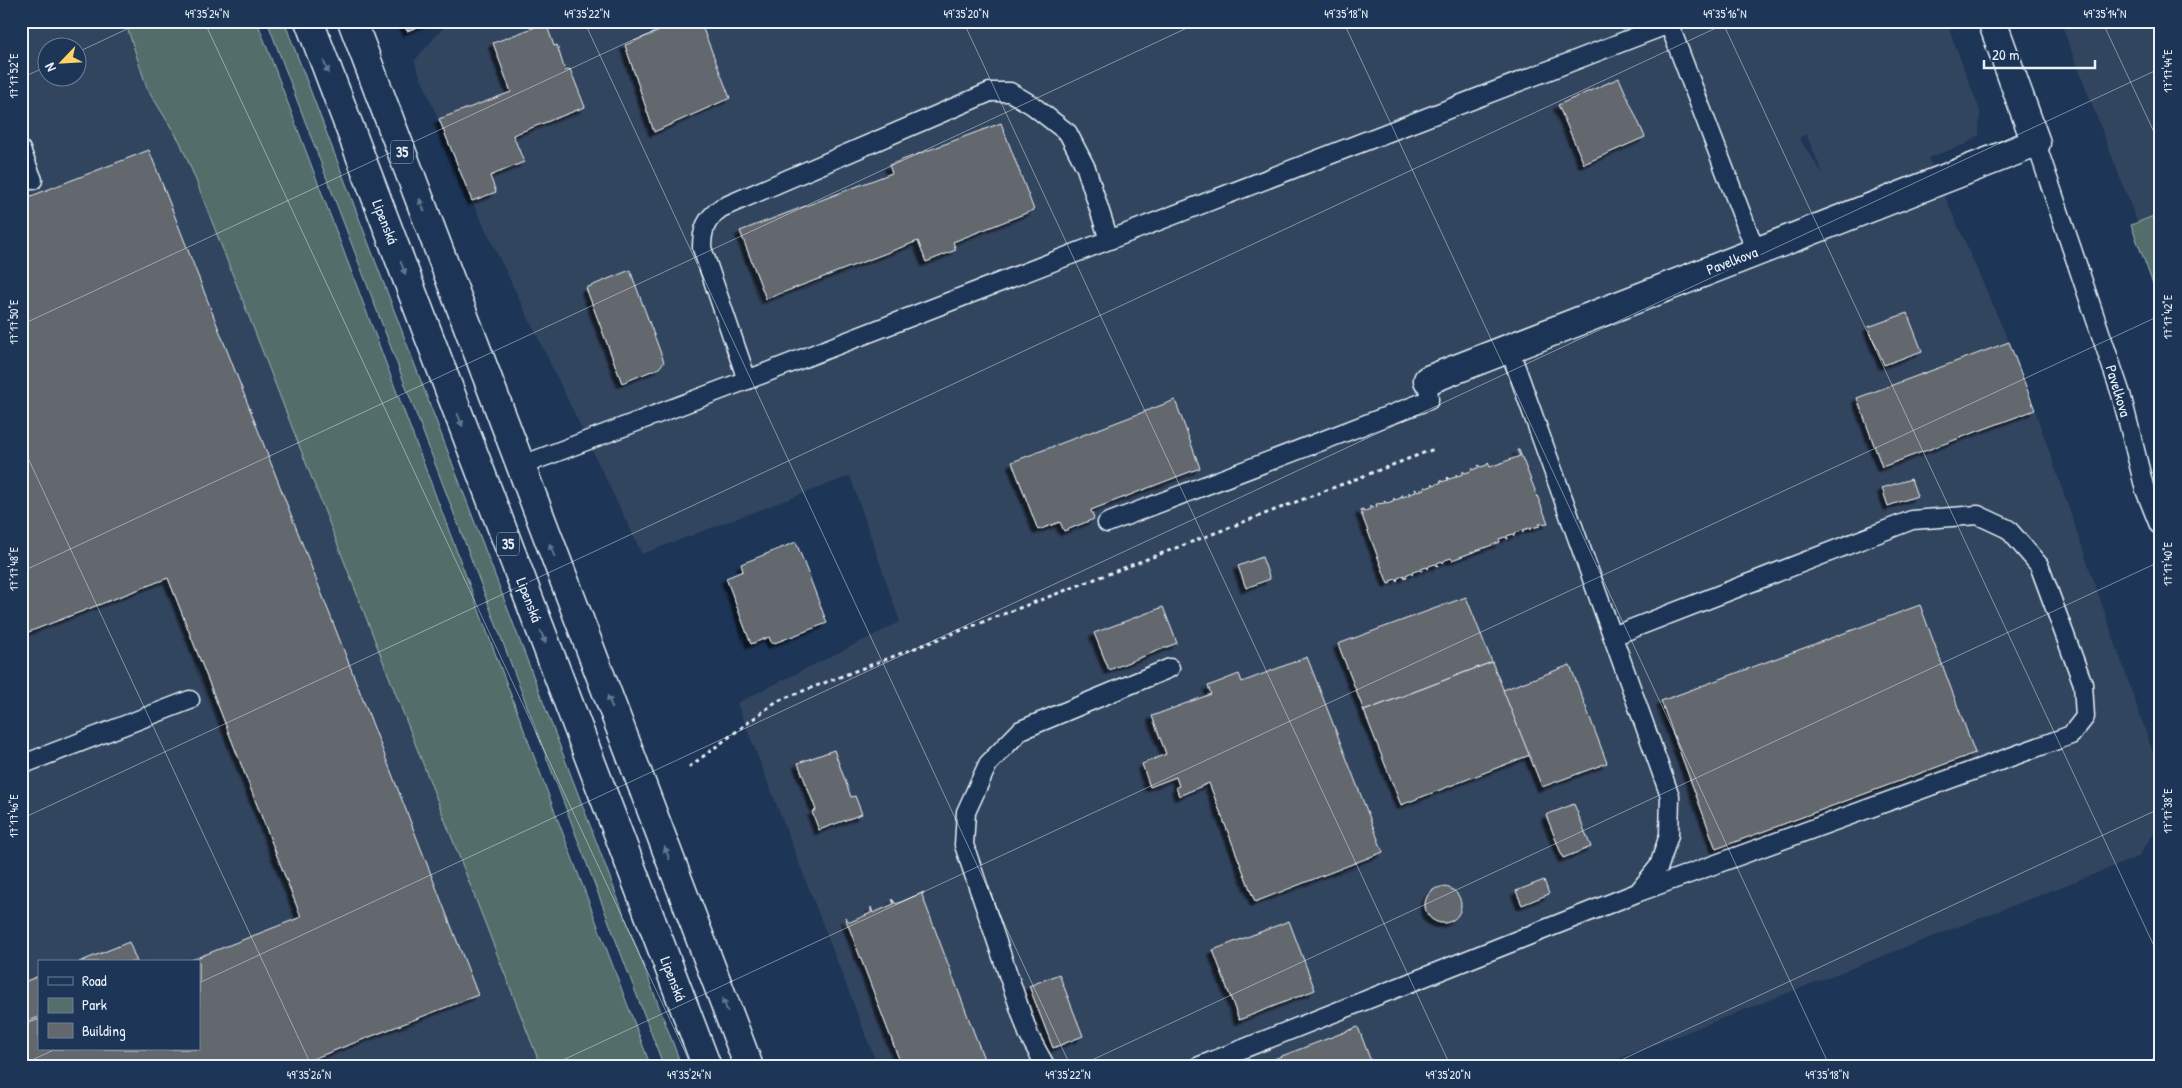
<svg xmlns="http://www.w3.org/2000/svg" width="2182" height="1088" font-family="'Patrick Hand',sans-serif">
	<defs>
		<filter id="shadow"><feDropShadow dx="-4.5" dy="4.5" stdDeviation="1" flood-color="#0009"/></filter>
	</defs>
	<rect width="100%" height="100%" fill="#1d3557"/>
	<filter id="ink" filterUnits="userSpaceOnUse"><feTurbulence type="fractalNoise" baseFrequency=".02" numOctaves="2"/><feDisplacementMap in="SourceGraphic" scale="10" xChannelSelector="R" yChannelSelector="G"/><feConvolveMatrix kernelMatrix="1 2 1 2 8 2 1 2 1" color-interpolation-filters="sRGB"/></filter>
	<g filter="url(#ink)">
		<g fill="#32445e" fill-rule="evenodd">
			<path d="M21,21H153L559,1067H21ZM48,48H78V78H48ZM39,962H199V1049H39Z"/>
			<path d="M449,21H1946L1980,111L1979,135L1966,144L1928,158L2009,342L2035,410L2161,776V823L2138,857L1597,1067H878L737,703L900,622L850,476L642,554L472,201L414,61ZM1806,134L1824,176L1799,138Z"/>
			<path d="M2060,21H2161V218L2139,227Z"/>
		</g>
		<g fill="#536e6b" stroke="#9eb0b2">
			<path d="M125,21H257L651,1067H541L195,178L180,142L147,88Z"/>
			<path d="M267,21H284L682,1067H664Z"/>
			<path d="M2161,213V305L2131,225Z"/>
		</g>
		<g fill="#64686e" stroke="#e8f1f8" filter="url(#shadow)">
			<path d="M403,21H432L407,31Z"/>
			<path d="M684,21H700L730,98L654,132L625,45Z"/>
			<path d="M546,23L554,46L557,45L565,71L570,69L585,107L513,135L524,162L490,176L496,192L472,201L439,119L511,92L493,43Z"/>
			<path d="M1619,78L1645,137L1584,164L1558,105Z"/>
			<path d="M1001,123L1034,210L953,242L956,250L926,262L918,241L766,299L740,231L892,173L889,165Z"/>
			<path d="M149,150L478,995L292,1067H21V1026L39,1019V1049H199V962H186L301,917L168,578L21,635V200Z"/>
			<path d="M630,270L664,362L659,368L622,383L586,288Z"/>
			<path d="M1907,313L1922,351L1884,365L1868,327Z"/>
			<path d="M2009,342L2035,410L1882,467L1857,398Z"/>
			<path d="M1175,400L1200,468L1091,510L1094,519L1064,531L1060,522L1038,530L1012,462Z"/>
			<path d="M1517,450H1519L1548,523L1539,524L1540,526L1531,528L1530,530L1529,528L1523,530V533L1521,531L1515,533L1514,536L1513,534L1507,536L1508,539L1505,537L1499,539L1500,542L1452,560L1451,558L1445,560L1443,563L1442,561L1437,563L1438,566L1435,564L1429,566L1428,569L1427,567L1421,569L1422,571L1419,570L1413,572L1412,575V572L1406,575L1407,577L1405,578L1404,575L1398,578L1397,581L1396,579L1390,581L1391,583L1388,584L1360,510L1363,509V512L1370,509V506L1371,508L1377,507L1376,504L1385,503L1384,501L1387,503L1393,501L1394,498L1395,500L1401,498L1402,494V497L1409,495V492L1410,494L1416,492L1415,489L1418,491L1424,489L1425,486L1426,488L1432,486L1433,483L1434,485L1440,483L1441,480V482L1448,480L1447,477L1449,479L1456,477V474L1457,476L1463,474V471L1465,473L1471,471L1472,468L1473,470L1479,467L1478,465L1481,467L1487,465L1488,462L1490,467L1520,456Z"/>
			<path d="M1911,479L1917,496L1888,506L1882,488Z"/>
			<path d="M796,542L827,623L772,644L769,637L751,644L726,578L743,571L741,564Z"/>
			<path d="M1262,557L1270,579L1246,588L1238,566Z"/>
			<path d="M1466,597L1492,662L1364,711L1338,644Z"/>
			<path d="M1920,605L1975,753L1716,849L1661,701Z"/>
			<path d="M1163,607L1177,643L1109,670L1094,633Z"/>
			<path d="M1307,657L1383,852L1255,902L1209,783L1179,796L1176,787L1179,786L1176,777L1150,787L1142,764L1166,754L1152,716L1211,694L1208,686L1239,674L1242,682Z"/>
			<path d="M1492,662L1530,755L1401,805L1364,711Z"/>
			<path d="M1570,665L1607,763L1542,787L1503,690Z"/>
			<path d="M834,750L851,797L855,796L862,814L819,830L812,812L816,810L798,763Z"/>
			<path d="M1574,804L1591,847L1563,858L1546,815Z"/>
			<path d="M1544,880L1549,894L1522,905L1516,891Z"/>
			<circle cx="1443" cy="905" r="18"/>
			<path d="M924,892L922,895L987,1067H902L845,917L850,922L871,913V907L873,913L894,904L892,899L896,904Z"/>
			<path d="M1289,921L1315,990L1239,1020L1213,950Z"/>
			<path d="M129,942L137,962H79Z"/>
			<path d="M1059,974L1083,1036L1053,1048L1029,986Z"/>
			<path d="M39,976V1017L21,1024V983Z"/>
			<path d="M1358,1027L1373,1067H1253Z"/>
		</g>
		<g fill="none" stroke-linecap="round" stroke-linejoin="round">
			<defs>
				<g id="service">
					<path d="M990,92H1010L1032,105L1068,133L1086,168L1109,240L747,380L702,248C702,229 706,219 721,208Z"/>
					<path d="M2036,143L2121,394L2145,490L2159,525"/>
					<path d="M21,150L33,180"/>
					<path d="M1109,240L1669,24L1756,252"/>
					<path d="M1509,348L1670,796L1669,835L1659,866L1639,891"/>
					<path d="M520,466L747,380"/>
					<path d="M1107,523L1429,400L1428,380"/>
					<path d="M21,765L190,700"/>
					<path d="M1046,1067L1029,1036L964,845L966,812L988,764L1021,730L1170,668"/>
					<path d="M1197,1067L1639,892L2071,735L2085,717L2083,684L2039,565L2008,529L1978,515L1912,520L1613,636"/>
				</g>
				<path id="minor" d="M1428,380L2036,143L1992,21"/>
				<g id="primary">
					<path d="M309,21L707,1067"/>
					<path d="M352,21L749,1067"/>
				</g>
			</defs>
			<use href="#service" stroke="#e8f1f8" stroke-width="21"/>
			<use href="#minor" stroke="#e8f1f8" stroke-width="31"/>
			<use href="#primary" stroke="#e8f1f8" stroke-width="31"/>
			<path stroke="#e8f1f8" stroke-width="3" stroke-dasharray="4 4" stroke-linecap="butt" d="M689,767L777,701L1434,449"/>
			<use href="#service" stroke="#1d3557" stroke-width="18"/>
			<use href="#minor" stroke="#1d3557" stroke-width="28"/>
			<use href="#primary" stroke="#1d3557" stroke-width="28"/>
		</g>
		<defs><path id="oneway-solid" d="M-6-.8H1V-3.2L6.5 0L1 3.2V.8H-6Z" transform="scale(1.25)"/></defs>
		<g fill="#64778f">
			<use href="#oneway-solid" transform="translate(326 67) rotate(69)"/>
			<use href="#oneway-solid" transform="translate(422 205) rotate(-111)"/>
			<use href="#oneway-solid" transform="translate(403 268) rotate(69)"/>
			<use href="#oneway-solid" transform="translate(460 420) rotate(69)"/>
			<use href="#oneway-solid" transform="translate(552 550) rotate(-111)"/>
			<use href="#oneway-solid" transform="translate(543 637) rotate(69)"/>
			<use href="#oneway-solid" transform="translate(610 702) rotate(-111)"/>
			<use href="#oneway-solid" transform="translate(667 853) rotate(-111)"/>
			<use href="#oneway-solid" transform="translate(725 1005) rotate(-111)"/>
		</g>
	</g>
	<path fill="none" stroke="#e8f1f8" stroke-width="1" stroke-opacity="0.45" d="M204,21L692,1067M584,21L1071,1067M963,21L1451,1067M1343,21L1830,1067M1722,21L2161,961M2102,21L2161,147M78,52L144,21M21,78L48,66M21,325L673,21M21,443L312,1067M21,572L1202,21M21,819L1731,21M199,983L2161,68M21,1065L56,1049M548,1067L2161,315M1077,1067L2161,561M1606,1067L2161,808M2135,1067L2161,1055"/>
	<g text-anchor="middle" stroke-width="5" stroke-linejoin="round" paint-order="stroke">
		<g fill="#1d3557" stroke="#abb9c8" stroke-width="1">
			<rect x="391" y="140.5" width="22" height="23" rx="4"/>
			<rect x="497" y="532.5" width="22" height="23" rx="4"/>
		</g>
		<g font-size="14" font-weight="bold" fill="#e8f1f8">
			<text x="402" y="157">35</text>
			<text x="508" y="549">35</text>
		</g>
		<g font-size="15" fill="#e8f1f8" stroke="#1d3557">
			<text transform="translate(385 222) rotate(69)" y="5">Lipenská</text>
			<text transform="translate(1732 261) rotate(-21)" y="5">Pavelkova</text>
			<text transform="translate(2118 391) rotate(73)" y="5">Pavelkova</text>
			<text transform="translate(529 600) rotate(69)" y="5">Lipenská</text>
			<text transform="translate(673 979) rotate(69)" y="5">Lipenská</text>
		</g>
	</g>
	<rect width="2182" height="1088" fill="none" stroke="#1d3557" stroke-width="55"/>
	<rect x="38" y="960" width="162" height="90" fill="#1d3557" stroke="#6e8097"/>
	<rect x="48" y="977" width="25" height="8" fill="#1d3557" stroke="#6e8097"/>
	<text x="82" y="986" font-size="15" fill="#e8f1f8">Road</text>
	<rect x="48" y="998" width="25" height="15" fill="#536e6b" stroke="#6e8097"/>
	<text x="82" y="1010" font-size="15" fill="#e8f1f8">Park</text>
	<rect x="48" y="1023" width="25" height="15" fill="#64686e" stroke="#6e8097"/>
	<text x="82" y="1036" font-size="15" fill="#e8f1f8">Building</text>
	<g transform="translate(62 62) rotate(245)"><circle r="24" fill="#1d3557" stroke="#6e8097"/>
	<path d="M0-4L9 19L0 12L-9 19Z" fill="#ffd166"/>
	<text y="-8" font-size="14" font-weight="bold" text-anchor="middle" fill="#e8f1f8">N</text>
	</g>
	<path d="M1984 60v8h111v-8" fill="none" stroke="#e8f1f8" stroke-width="2.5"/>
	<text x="1992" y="60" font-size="15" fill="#e8f1f8" stroke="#1d3557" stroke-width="4" paint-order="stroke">20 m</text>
	<rect x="28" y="28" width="2126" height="1032" fill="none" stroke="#e8f1f8" stroke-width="2"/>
	<g font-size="12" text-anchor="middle" fill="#e8f1f8">
		<text x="207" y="18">49°35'24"N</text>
		<text x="587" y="18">49°35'22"N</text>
		<text x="966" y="18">49°35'20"N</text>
		<text x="1346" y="18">49°35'18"N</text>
		<text x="1725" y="18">49°35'16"N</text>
		<text x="2105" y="18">49°35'14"N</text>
		<text transform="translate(2168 71) rotate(-90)" y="4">17°17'44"E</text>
		<text transform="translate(14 76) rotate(-90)" y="4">17°17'52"E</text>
		<text transform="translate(2168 317) rotate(-90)" y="4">17°17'42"E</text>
		<text transform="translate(14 322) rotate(-90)" y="4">17°17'50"E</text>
		<text transform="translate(2168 564) rotate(-90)" y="4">17°17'40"E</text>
		<text transform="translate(14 569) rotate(-90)" y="4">17°17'48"E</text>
		<text transform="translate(2168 811) rotate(-90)" y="4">17°17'38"E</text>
		<text transform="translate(14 816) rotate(-90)" y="4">17°17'46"E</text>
		<text x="309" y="1079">49°35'26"N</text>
		<text x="689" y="1079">49°35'24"N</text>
		<text x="1068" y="1079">49°35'22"N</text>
		<text x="1448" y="1079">49°35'20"N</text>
		<text x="1827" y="1079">49°35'18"N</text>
	</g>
</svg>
